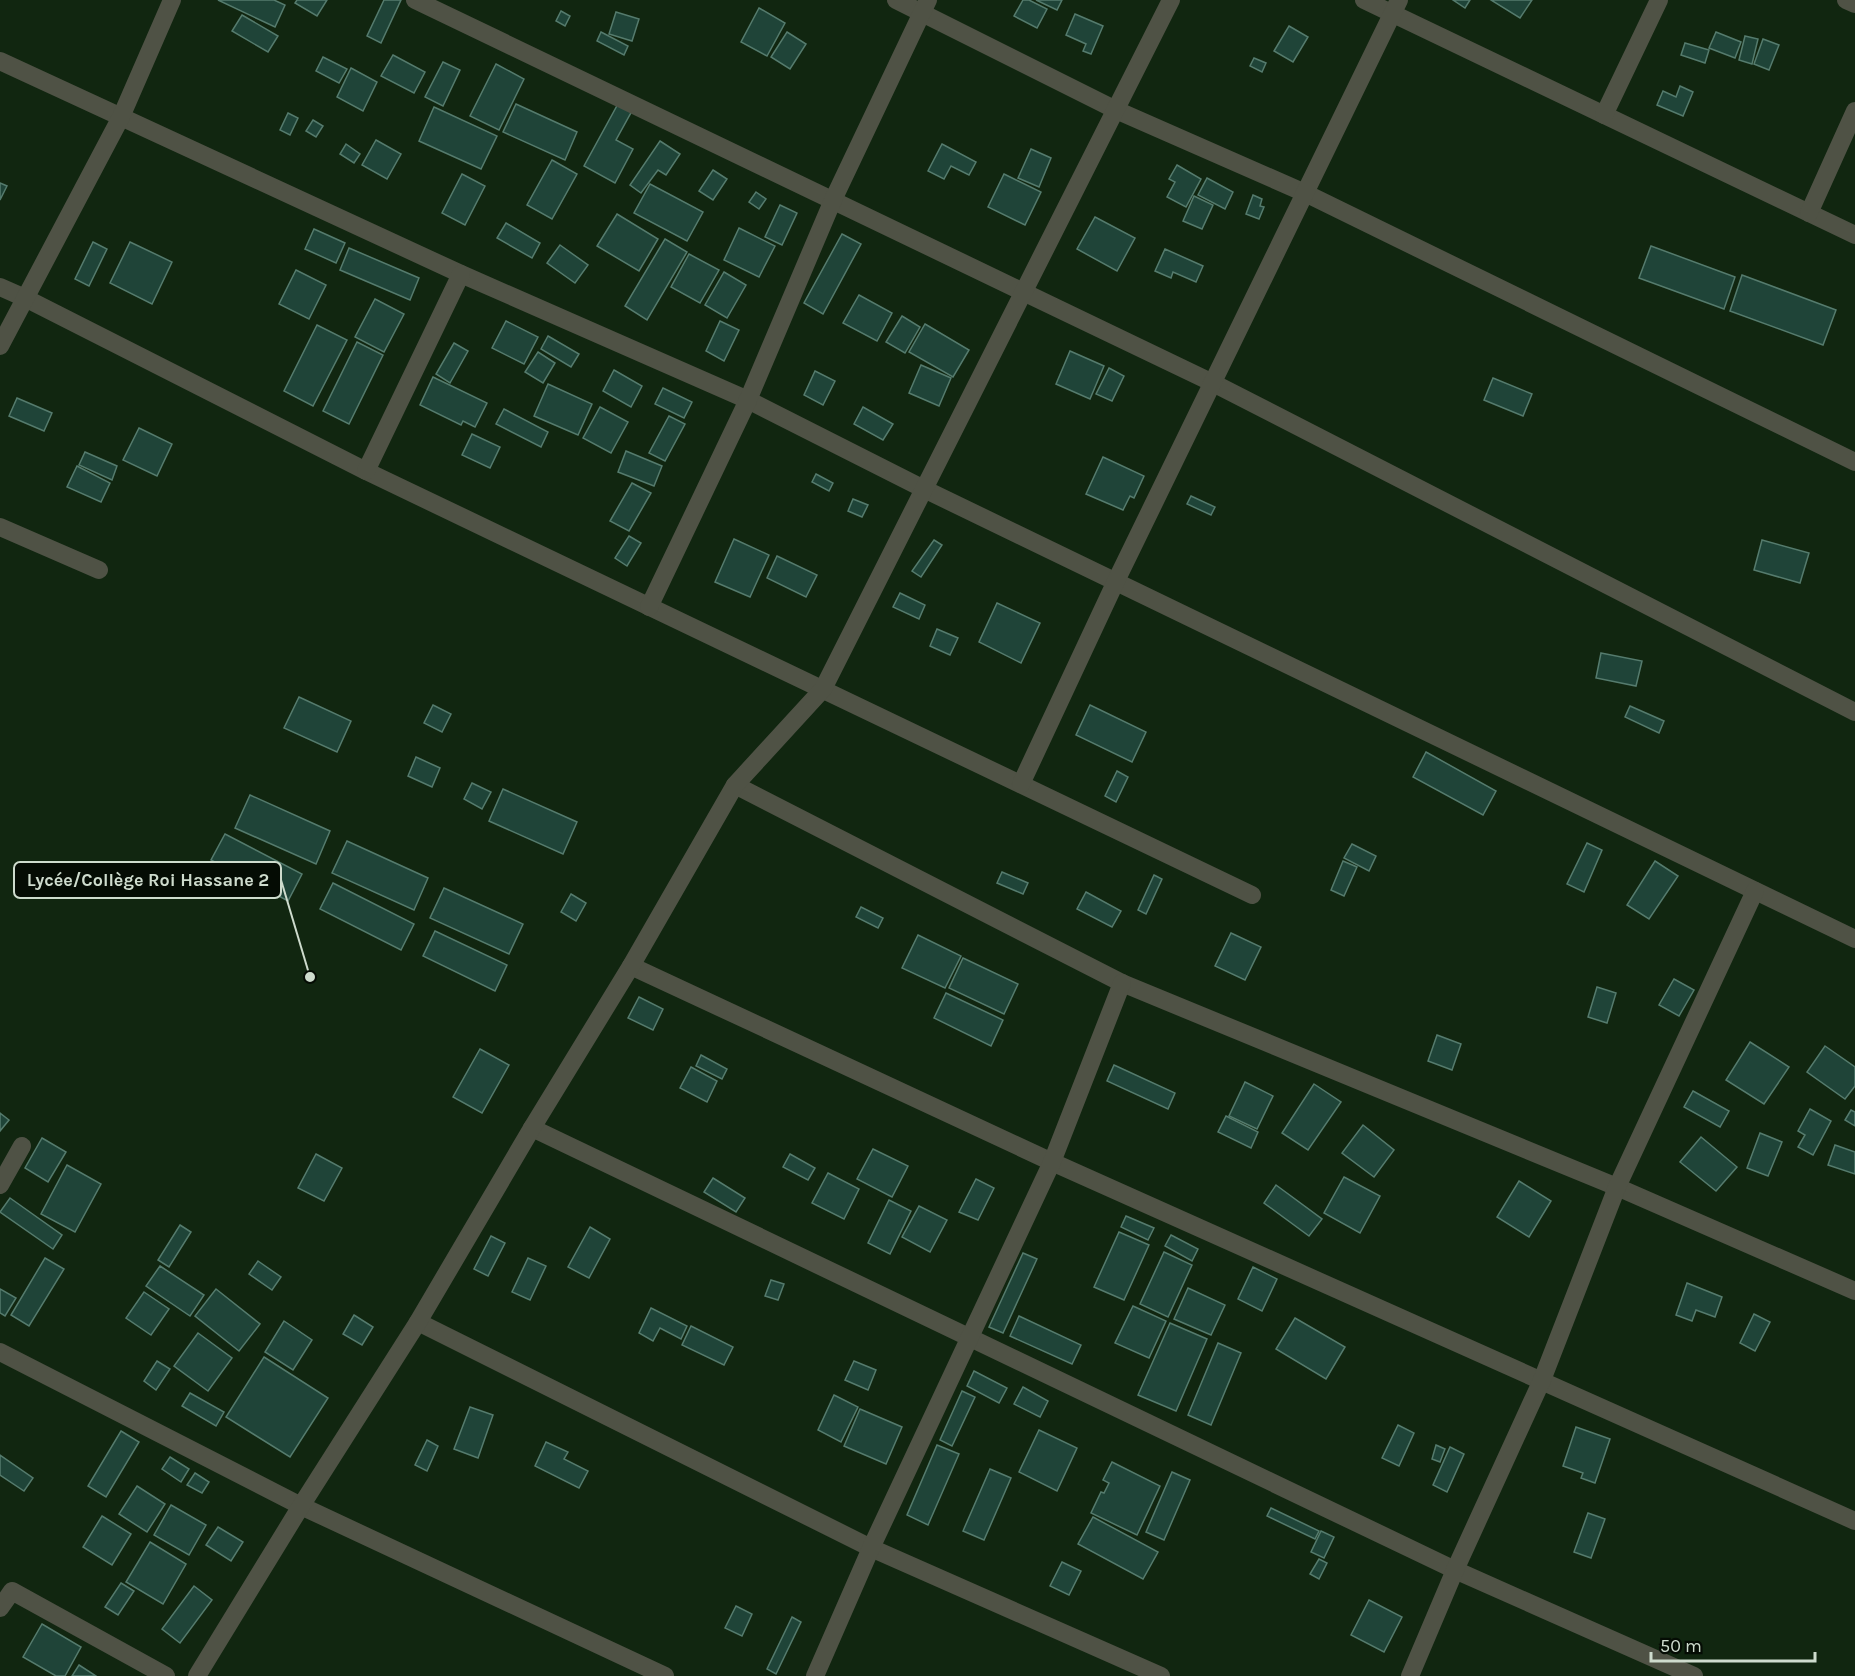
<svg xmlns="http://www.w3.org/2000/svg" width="1855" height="1676" font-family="Karla,sans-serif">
	<rect width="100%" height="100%" fill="#112610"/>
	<g fill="#1f4438" stroke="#557b6d" stroke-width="1.5">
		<path d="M218,0H274L285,5L275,27Z"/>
		<path d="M297,0H327L317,16L295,3Z"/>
		<path d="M384,0H401L381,43L367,36Z"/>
		<path d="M1023,0H1029L1047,9L1037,28L1014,16Z"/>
		<path d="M1036,0H1062L1057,10Z"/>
		<path d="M1453,0H1470L1465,8Z"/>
		<path d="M1491,0H1532L1520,18Z"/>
		<path d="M759,8L785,23L767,56L741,42Z"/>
		<path d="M561,11L570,16L565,26L556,21Z"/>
		<path d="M616,12L639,19L632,41L609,34Z"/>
		<path d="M1075,14L1103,26L1091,54L1083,51L1086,44L1066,35Z"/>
		<path d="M242,15L278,36L268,52L232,31Z"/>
		<path d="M1289,26L1308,37L1293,62L1274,51Z"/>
		<path d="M601,32L628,46L624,55L597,41Z"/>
		<path d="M787,32L806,44L790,69L771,57Z"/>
		<path d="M1716,32L1741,42L1735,58L1709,48Z"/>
		<path d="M1745,36L1758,39L1752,64L1739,60Z"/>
		<path d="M1763,39L1779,45L1769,70L1754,64Z"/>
		<path d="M1685,43L1709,50L1705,63L1681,55Z"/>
		<path d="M393,55L425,72L414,93L381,76Z"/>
		<path d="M323,57L347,69L339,83L316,71Z"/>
		<path d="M1254,58L1266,63L1262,72L1250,66Z"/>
		<path d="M443,62L460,70L443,106L425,97Z"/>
		<path d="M496,64L524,79L499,130L470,116Z"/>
		<path d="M351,68L377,82L363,111L337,97Z"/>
		<path d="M1680,86L1693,92L1683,116L1657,105L1663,91L1676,97Z"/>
		<path d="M619,102L633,109L616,140L633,149L615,183L584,166Z"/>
		<path d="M516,104L577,132L565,160L503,132Z"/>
		<path d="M434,107L497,136L481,169L419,141Z"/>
		<path d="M288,113L298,118L290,135L280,130Z"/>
		<path d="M313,120L323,126L316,137L306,131Z"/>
		<path d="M376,140L401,154L387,179L362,165Z"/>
		<path d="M660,141L680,154L666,175L658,170L641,193L630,185Z"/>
		<path d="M346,144L360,154L354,163L340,154Z"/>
		<path d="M942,144L976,162L969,175L951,166L944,179L928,171Z"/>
		<path d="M1031,149L1051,158L1039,187L1018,178Z"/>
		<path d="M552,160L577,174L552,219L527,205Z"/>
		<path d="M1177,165L1201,179L1186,207L1167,197L1175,182L1169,179Z"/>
		<path d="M713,170L727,179L713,200L699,191Z"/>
		<path d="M462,174L485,186L465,225L442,213Z"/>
		<path d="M1004,174L1041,192L1025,225L988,207Z"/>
		<path d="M1207,178L1233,192L1225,209L1198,195Z"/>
		<path d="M0,183L7,186L0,200Z"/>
		<path d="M650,184L703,212L687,241L634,213Z"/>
		<path d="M756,192L766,199L759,209L749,202Z"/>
		<path d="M1253,195L1262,199L1260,206L1264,207L1259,219L1246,214Z"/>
		<path d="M1194,196L1213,205L1202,229L1183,221Z"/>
		<path d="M780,205L797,213L782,245L765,237Z"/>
		<path d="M617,214L658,239L639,271L597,246Z"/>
		<path d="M1095,217L1135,238L1117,271L1077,249Z"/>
		<path d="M506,223L540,243L532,258L497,238Z"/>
		<path d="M739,228L775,246L759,277L724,260Z"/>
		<path d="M314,229L345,243L336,263L305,249Z"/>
		<path d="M842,234L861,244L823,314L804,303Z"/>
		<path d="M665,239L687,252L647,320L625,306Z"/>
		<path d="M93,242L107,249L89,286L75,279Z"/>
		<path d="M130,242L172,262L152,304L110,283Z"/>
		<path d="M560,245L588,265L575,283L547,263Z"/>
		<path d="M1651,246L1735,277L1724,309L1639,278Z"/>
		<path d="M349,248L419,278L410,300L340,270Z"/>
		<path d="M1165,249L1203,266L1196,282L1173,272L1171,278L1155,271Z"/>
		<path d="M689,254L719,270L700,303L671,287Z"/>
		<path d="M296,270L326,285L309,319L279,304Z"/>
		<path d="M724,272L746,285L727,318L705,305Z"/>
		<path d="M1742,275L1836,310L1823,345L1730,311Z"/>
		<path d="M859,295L892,313L877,341L843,323Z"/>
		<path d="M375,299L404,314L384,352L355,337Z"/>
		<path d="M902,316L920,327L905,353L886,342Z"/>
		<path d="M506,321L538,337L524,364L492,348Z"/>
		<path d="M720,321L739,330L724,361L706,351Z"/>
		<path d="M925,324L969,350L953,377L909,352Z"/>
		<path d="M317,325L347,340L313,406L284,391Z"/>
		<path d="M548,336L579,354L571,367L541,349Z"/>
		<path d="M357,342L383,355L349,424L323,411Z"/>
		<path d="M454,343L468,351L450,383L436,374Z"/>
		<path d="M1070,351L1104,366L1090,399L1056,384Z"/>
		<path d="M538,352L555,363L543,383L525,372Z"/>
		<path d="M921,365L951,378L939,406L909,393Z"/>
		<path d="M1109,368L1124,376L1112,401L1096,394Z"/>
		<path d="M614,370L642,386L631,407L603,391Z"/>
		<path d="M815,371L835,381L823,405L804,395Z"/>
		<path d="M433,377L487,403L475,427L463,421L461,425L420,405Z"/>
		<path d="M1493,378L1532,394L1523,416L1484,400Z"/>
		<path d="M548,384L592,404L578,435L534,416Z"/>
		<path d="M663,388L692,402L684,418L655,404Z"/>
		<path d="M17,398L52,413L44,431L9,416Z"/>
		<path d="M600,407L628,422L611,453L583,438Z"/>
		<path d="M863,407L893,424L883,440L854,424Z"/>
		<path d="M504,409L548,432L541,447L496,424Z"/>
		<path d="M669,416L685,424L665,461L649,453Z"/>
		<path d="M139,428L172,444L157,476L123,460Z"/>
		<path d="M472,434L500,447L490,468L462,455Z"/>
		<path d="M626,451L662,466L654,486L618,472Z"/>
		<path d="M85,452L117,466L112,480L79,465Z"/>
		<path d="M1103,457L1144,476L1134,498L1130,496L1123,510L1086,494Z"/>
		<path d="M77,466L110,483L101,502L67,487Z"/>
		<path d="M816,474L833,483L829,491L812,482Z"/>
		<path d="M632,483L651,493L629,531L610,521Z"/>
		<path d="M1191,496L1215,507L1211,515L1187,504Z"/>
		<path d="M853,499L868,505L862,517L848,511Z"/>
		<path d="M629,536L641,543L627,566L615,558Z"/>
		<path d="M734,539L769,555L750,597L715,582Z"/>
		<path d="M934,540L942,545L921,577L912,571Z"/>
		<path d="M1762,540L1809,553L1800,583L1754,570Z"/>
		<path d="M777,556L817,575L806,597L767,578Z"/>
		<path d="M900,593L925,605L919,619L893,607Z"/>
		<path d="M997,603L1040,623L1021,663L979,642Z"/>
		<path d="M937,629L958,638L950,655L930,646Z"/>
		<path d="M1601,653L1642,661L1636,686L1596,678Z"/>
		<path d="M299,697L351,721L337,752L284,728Z"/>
		<path d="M433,705L451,714L442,732L424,723Z"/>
		<path d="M1090,705L1146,732L1132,762L1076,735Z"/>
		<path d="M1630,706L1664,721L1659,733L1625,717Z"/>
		<path d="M1426,752L1496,791L1483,815L1413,777Z"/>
		<path d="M416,757L440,768L432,787L408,776Z"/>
		<path d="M1117,771L1128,777L1116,802L1105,796Z"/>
		<path d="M472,783L491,792L482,809L464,799Z"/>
		<path d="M503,789L577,822L563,854L489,821Z"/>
		<path d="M250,795L330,831L316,864L235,828Z"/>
		<path d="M225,834L302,874L288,901L211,860Z"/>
		<path d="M347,841L428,878L414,910L332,873Z"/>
		<path d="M1587,843L1602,850L1584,892L1567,884Z"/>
		<path d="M1352,844L1376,856L1369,871L1344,858Z"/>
		<path d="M1343,861L1357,867L1344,896L1331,890Z"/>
		<path d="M1655,861L1678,876L1649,919L1627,905Z"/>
		<path d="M1002,872L1028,883L1023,894L997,883Z"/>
		<path d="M1154,875L1162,879L1146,914L1138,910Z"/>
		<path d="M333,883L414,924L401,950L320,909Z"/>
		<path d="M444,888L523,924L509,954L430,918Z"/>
		<path d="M1086,892L1121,911L1112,927L1077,909Z"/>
		<path d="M571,894L586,903L576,921L561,912Z"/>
		<path d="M861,907L883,918L878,928L856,917Z"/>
		<path d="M435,931L507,965L495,991L423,956Z"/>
		<path d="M1231,933L1261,947L1245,980L1215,966Z"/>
		<path d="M918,935L961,956L945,988L902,968Z"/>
		<path d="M963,958L1018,984L1004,1014L949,988Z"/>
		<path d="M1674,979L1694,990L1679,1016L1659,1005Z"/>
		<path d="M1597,987L1616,993L1607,1023L1588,1017Z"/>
		<path d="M946,993L1003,1020L991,1046L934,1018Z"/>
		<path d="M639,997L663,1009L653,1030L628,1018Z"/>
		<path d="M1437,1035L1461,1044L1452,1070L1428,1061Z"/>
		<path d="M1750,1042L1789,1067L1764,1104L1726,1080Z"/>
		<path d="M1825,1046L1855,1067V1086L1845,1099L1807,1072Z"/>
		<path d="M480,1049L509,1065L482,1113L453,1097Z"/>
		<path d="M701,1055L727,1069L722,1079L696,1066Z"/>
		<path d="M1114,1065L1175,1093L1168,1109L1107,1081Z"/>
		<path d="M691,1067L717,1081L707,1102L680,1088Z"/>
		<path d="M1245,1082L1273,1096L1257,1129L1229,1116Z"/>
		<path d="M1314,1084L1341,1102L1308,1150L1282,1133Z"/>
		<path d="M1693,1091L1729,1111L1720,1127L1684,1107Z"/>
		<path d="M1810,1109L1831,1121L1813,1155L1798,1147L1805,1135L1798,1131Z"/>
		<path d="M1851,1110L1855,1112V1126L1845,1120Z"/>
		<path d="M0,1113L9,1120L0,1131Z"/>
		<path d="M1226,1116L1258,1132L1251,1148L1218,1132Z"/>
		<path d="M1363,1125L1394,1150L1374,1177L1342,1153Z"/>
		<path d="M1760,1133L1782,1142L1768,1176L1747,1168Z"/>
		<path d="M1701,1137L1737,1167L1716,1191L1680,1162Z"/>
		<path d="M42,1138L66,1152L48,1182L25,1168Z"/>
		<path d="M1835,1145L1855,1152V1174L1828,1165Z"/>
		<path d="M873,1149L908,1166L892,1197L857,1179Z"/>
		<path d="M316,1154L342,1168L324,1201L298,1188Z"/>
		<path d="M790,1154L815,1168L808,1180L783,1167Z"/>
		<path d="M67,1165L101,1184L75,1232L41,1214Z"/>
		<path d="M828,1173L859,1189L844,1219L812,1203Z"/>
		<path d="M1344,1177L1380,1196L1360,1233L1324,1213Z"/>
		<path d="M713,1178L745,1198L736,1212L704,1192Z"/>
		<path d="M976,1179L994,1188L978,1220L959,1212Z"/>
		<path d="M1519,1181L1551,1201L1529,1237L1497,1217Z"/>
		<path d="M1276,1185L1322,1219L1309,1236L1264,1203Z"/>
		<path d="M10,1198L62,1235L53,1249L0,1212Z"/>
		<path d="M889,1200L911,1211L890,1254L868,1243Z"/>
		<path d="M919,1206L947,1220L930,1252L902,1237Z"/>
		<path d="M1126,1216L1154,1228L1148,1240L1121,1227Z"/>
		<path d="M180,1225L191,1232L169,1267L158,1260Z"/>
		<path d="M590,1227L610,1239L589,1278L568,1267Z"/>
		<path d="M1119,1232L1149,1245L1124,1300L1094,1287Z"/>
		<path d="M1171,1235L1198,1249L1192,1261L1165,1246Z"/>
		<path d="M491,1236L505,1243L488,1276L474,1269Z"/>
		<path d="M1164,1252L1192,1265L1168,1317L1140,1304Z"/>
		<path d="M1023,1253L1037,1259L1003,1333L989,1327Z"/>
		<path d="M45,1258L64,1269L29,1326L11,1315Z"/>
		<path d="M528,1258L546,1266L530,1300L512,1292Z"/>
		<path d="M258,1261L281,1277L272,1290L249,1274Z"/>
		<path d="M160,1266L204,1295L190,1316L146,1286Z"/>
		<path d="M1253,1267L1277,1279L1262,1311L1238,1299Z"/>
		<path d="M771,1280L784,1284L778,1300L765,1296Z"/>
		<path d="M1687,1283L1722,1297L1715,1317L1696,1310L1692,1321L1676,1315Z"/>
		<path d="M1188,1288L1225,1305L1211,1335L1174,1319Z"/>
		<path d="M0,1289L16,1298L5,1316L0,1313Z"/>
		<path d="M216,1289L260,1324L239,1351L195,1316Z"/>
		<path d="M144,1292L169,1309L151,1335L126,1318Z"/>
		<path d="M1133,1306L1166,1321L1149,1358L1115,1343Z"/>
		<path d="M651,1308L687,1326L681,1339L660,1328L653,1341L639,1333Z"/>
		<path d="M1754,1314L1770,1322L1755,1351L1740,1343Z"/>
		<path d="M354,1315L373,1327L362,1345L343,1334Z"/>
		<path d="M1019,1316L1081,1345L1072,1364L1010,1336Z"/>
		<path d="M1295,1318L1345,1347L1326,1379L1276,1349Z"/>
		<path d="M284,1321L312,1340L293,1370L265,1352Z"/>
		<path d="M1170,1323L1207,1339L1176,1411L1138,1395Z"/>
		<path d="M691,1326L733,1347L724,1365L682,1345Z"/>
		<path d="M198,1333L232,1358L208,1391L174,1366Z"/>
		<path d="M1218,1343L1241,1353L1211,1425L1188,1415Z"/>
		<path d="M264,1357L328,1398L290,1457L226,1417Z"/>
		<path d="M157,1361L170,1369L156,1390L144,1381Z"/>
		<path d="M854,1361L876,1370L868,1390L845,1380Z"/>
		<path d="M974,1371L1007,1388L999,1403L967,1386Z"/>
		<path d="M1023,1387L1048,1401L1040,1417L1014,1404Z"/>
		<path d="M962,1391L975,1397L952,1446L940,1440Z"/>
		<path d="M190,1393L224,1412L216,1426L182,1406Z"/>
		<path d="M834,1395L858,1407L841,1442L818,1430Z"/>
		<path d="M470,1407L493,1415L478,1458L454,1449Z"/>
		<path d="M860,1409L902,1427L886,1464L844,1446Z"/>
		<path d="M1398,1425L1414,1433L1399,1466L1382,1458Z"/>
		<path d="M1576,1427L1610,1439L1595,1483L1581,1478L1583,1473L1563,1466Z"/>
		<path d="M1039,1430L1077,1448L1057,1491L1019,1472Z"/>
		<path d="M121,1431L139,1442L106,1497L88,1486Z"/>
		<path d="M427,1440L438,1446L427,1471L415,1465Z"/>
		<path d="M546,1442L568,1452L564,1459L588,1471L579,1488L535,1466Z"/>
		<path d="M937,1445L959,1454L928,1525L907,1515Z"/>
		<path d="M1436,1445L1445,1449L1440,1462L1432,1459Z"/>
		<path d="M1450,1447L1464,1454L1447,1492L1433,1485Z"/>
		<path d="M0,1455L33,1478L24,1491L0,1475Z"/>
		<path d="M170,1457L189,1469L181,1482L162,1469Z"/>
		<path d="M1112,1462L1160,1486L1137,1535L1091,1513L1101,1492L1104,1493L1109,1483L1103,1480Z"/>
		<path d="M990,1469L1011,1478L984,1540L963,1531Z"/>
		<path d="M1172,1472L1190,1480L1164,1540L1146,1532Z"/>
		<path d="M195,1473L209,1482L202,1493L187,1485Z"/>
		<path d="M137,1486L165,1504L147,1532L119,1514Z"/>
		<path d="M171,1505L206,1525L189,1555L154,1535Z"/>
		<path d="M1271,1508L1319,1531L1315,1539L1267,1516Z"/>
		<path d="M1588,1513L1605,1519L1591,1558L1574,1552Z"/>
		<path d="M102,1516L131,1534L112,1565L83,1547Z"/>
		<path d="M1093,1517L1158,1552L1143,1579L1078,1544Z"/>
		<path d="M218,1527L243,1542L231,1561L206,1545Z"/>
		<path d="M1321,1531L1334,1537L1324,1558L1311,1552Z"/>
		<path d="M150,1542L186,1564L163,1604L126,1582Z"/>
		<path d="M1319,1559L1327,1563L1319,1579L1310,1574Z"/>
		<path d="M1062,1562L1081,1571L1069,1595L1050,1586Z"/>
		<path d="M121,1583L134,1591L118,1615L105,1607Z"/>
		<path d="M194,1586L212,1600L180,1643L162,1629Z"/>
		<path d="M1369,1600L1402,1617L1384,1652L1351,1635Z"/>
		<path d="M736,1606L752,1614L742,1636L725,1628Z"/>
		<path d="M792,1617L801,1622L776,1674L767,1669Z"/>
		<path d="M42,1624L81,1647L65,1676H56L23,1657Z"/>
		<path d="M79,1665L96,1676H72Z"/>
	</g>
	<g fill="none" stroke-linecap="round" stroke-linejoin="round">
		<g stroke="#4f5245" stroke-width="18">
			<path d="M415,0L1213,383L1855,712"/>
			<path d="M896,0L1116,110L1305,193L1855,462"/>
			<path d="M1364,0L1855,235"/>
			<path d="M1846,0L1855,4"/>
			<path d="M0,61L461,274L748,400L924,489L1855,939"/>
			<path d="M1604,115L1659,0"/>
			<path d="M1809,213L1855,111"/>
			<path d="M0,287L25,298L366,471L1252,895"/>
			<path d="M0,346L121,117L172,0"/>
			<path d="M366,471L461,274"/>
			<path d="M0,527L99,570"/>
			<path d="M649,607L748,400L833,200L928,0"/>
			<path d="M1021,784L1116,581L1399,0"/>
			<path d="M735,785L1122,983L1617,1187L1855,1291"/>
			<path d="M631,966L1052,1162L1855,1521"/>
			<path d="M532,1128L1455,1570L1694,1676"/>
			<path d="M0,1185L22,1146"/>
			<path d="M418,1322L871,1548L1161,1676"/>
			<path d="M0,1352L301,1506L665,1676"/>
			<path d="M0,1608L12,1591L166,1676"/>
			<path d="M197,1676L301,1506L418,1322L532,1128L631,966L735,785L823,689L1171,0"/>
			<path d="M815,1676L871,1548L1052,1162L1122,983"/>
			<path d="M1410,1676L1455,1570L1542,1380L1617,1187L1755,891"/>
		</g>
	</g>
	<path fill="none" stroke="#cedbcd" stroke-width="2" d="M310 977L281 880"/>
	<circle fill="#cedbcd" stroke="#050c04" stroke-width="2" cx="310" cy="977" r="6"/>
	<rect fill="#050c04" stroke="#cedbcd" stroke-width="2" x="14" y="862" width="267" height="36" rx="6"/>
	<g font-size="18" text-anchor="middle" font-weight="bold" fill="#cedbcd">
		<text x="148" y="886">Lycée/Collège Roi Hassane 2</text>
	</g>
	<path d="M1651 1652v9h164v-9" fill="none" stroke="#cedbcd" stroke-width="3"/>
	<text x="1660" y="1652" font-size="18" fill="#cedbcd" stroke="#050c04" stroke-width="4.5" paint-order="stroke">50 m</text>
</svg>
